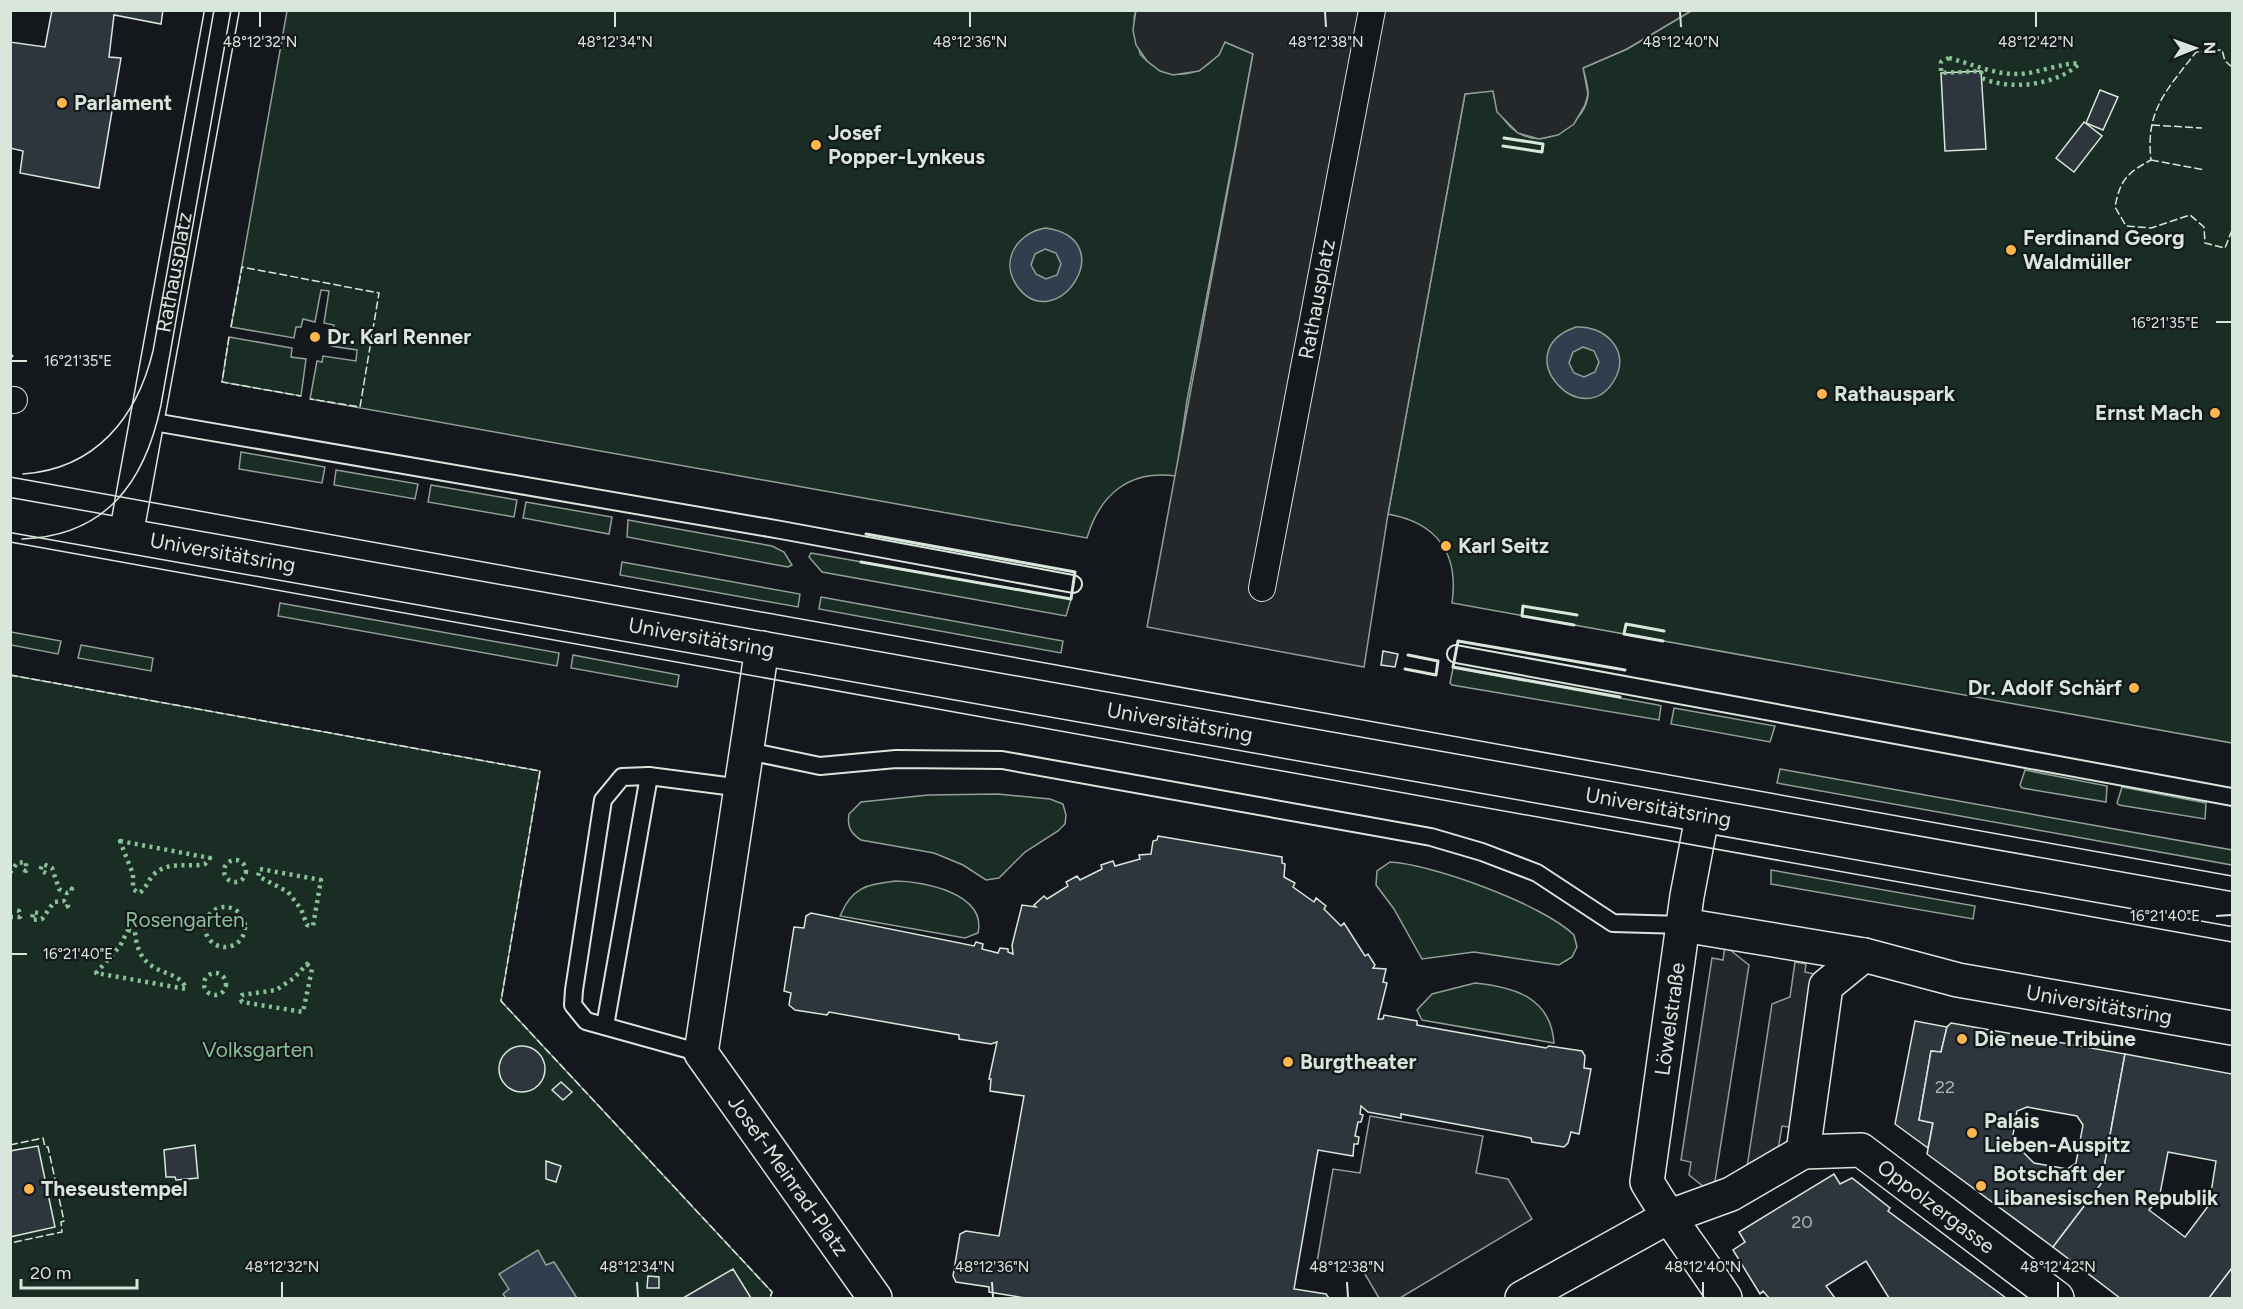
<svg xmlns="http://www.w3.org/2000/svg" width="2243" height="1309" font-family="Figtree,sans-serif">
	<rect width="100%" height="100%" fill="#14181c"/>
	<g fill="#1a2d24" stroke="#939e99" stroke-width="1.5">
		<path d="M1136,10L1134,18L1140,54C1168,85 1206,80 1225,42L1253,54L1187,400L1176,476C1129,470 1100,494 1087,538L310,399L317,361L322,362L323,356L356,361L357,350L331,346L334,325L324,323L329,291L321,290L315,322L303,319L301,327H296L294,338L231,327L287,11Z"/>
		<path d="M1691,11H2232V743L1452,603C1459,553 1437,523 1388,514L1465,94L1493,90C1498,130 1535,155 1569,126C1579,117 1586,110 1588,96C1589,87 1585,77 1583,68L1627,49Z"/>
		<path d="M229,337L292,348L291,357L306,359L301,396L222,382Z"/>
		<path d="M241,452L325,467L322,483L239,469Z"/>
		<path d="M336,470L418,484L415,499L334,485Z"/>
		<path d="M431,485L517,500L514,517L428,502Z"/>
		<path d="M526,502L612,517L609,534L523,518Z"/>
		<path d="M628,520L772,546L784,552L792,565L788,567L627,537Z"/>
		<path d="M811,553L1071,599L1066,616L822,572L809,557Z"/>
		<path d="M622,562L800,594L798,607L620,575Z"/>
		<path d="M821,597L1063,641L1061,653L819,609Z"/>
		<path d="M280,603L559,653L557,666L278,616Z"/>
		<path d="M11,632L61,641L58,654L11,645Z"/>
		<path d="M81,645L153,658L151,671L78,658Z"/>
		<path d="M573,655L679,675L677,687L571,668Z"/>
		<path d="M1453,668L1658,705L1661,706L1659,720L1452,685L1450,683Z"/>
		<path d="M10,675L540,771L501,1001L772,1292L770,1298H11Z"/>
		<path d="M1674,708L1775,726L1770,742L1671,724Z"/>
		<path d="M1780,769L2232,850V865L1777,783Z"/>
		<path d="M2025,770L2107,786L2106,802L2022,788L2020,785Z"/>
		<path d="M2122,787L2206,803L2205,819L2119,805L2117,803Z"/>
		<path d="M998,794L1050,799L1063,804L1066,815L1065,824L1058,831L1025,852L999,878L986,880L963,865L934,853L861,840C850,833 847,826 849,814L861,802L928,795Z"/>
		<path d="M1390,862C1432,864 1544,905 1574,935L1577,947L1572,957L1559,965L1474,952L1422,959L1394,909L1376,885L1377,871Z"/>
		<path d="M1771,870L1975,906L1973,919L1771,884Z"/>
		<path d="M895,881C922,881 987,893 978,933L965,938L840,916C852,887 866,885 895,881Z"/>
		<path d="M1475,983C1515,987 1551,998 1554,1043L1422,1020L1417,1010L1432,994Z"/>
	</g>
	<g fill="#24282b" stroke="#939e99" stroke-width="1.5">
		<path d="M1136,10L1691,11L1627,49L1583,68L1588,94L1585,105L1574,124L1558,135L1539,139L1518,133L1497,112L1493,91L1465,94L1388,514L1364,667L1147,627L1253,54L1225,42L1219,55L1199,71L1173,75L1160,71L1147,61L1136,45L1133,30Z"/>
		<path d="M1725,946L1749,965L1713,1194L1689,1175L1691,1162L1681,1160L1712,958L1723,960Z"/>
		<path d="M1795,962L1806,964L1805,972L1819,975L1796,1128L1782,1126L1777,1156L1747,1167L1772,1004L1790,997Z"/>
		<path d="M1370,1116L1483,1136L1476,1173L1508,1179L1532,1219L1400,1298H1379L1362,1269L1317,1262L1333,1169L1360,1173Z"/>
	</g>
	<g fill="#2f3f4d" stroke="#939e99" stroke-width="1.5" fill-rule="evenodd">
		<path d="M1046,228C1124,240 1055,339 1017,286C999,260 1018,232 1046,228ZM1045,249L1056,253L1061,264L1057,275L1046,279L1036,274L1031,265L1035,254Z"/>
		<path d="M1576,327C1603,325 1630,349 1616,377C1585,438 1504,352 1576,327ZM1583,347L1594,351L1599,362L1595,372L1584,377L1574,373L1569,363L1573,352Z"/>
		<path d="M538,1250L546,1265L554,1262L577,1298H506L503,1294L509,1289L499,1274Z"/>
	</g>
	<g fill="#2c363c" stroke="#d8e6dc" stroke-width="1.5" fill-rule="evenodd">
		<path d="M52,10H163L161,24L114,15L109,57L121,58L99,188L20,173L23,151L10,148V42L45,47Z"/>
		<path d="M1981,71L1986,149L1945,151L1941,73Z"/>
		<path d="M2100,90L2118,97L2103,130L2086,123Z"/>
		<path d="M2084,122L2102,136L2074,172L2056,158Z"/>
		<path d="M1383,651L1398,654L1395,667L1381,665Z"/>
		<path d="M1158,836L1282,857V863L1285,864L1284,877L1295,883L1293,887L1314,902L1316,898L1326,906L1324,909L1341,926L1344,923L1365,956L1368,954L1375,965L1373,968L1386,969L1383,982L1387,983L1378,1019H1383L1384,1015L1417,1021V1025L1546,1048L1549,1046L1582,1051L1585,1056L1584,1068L1591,1069L1579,1134L1571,1132L1568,1143L1564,1147L1532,1142L1531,1138L1401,1114V1118L1368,1112L1361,1106L1360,1114L1363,1115L1361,1122H1358L1355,1136L1359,1137L1358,1144H1354L1353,1156L1318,1150L1294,1289L1326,1294L1329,1298H1025L989,1292V1287L956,1282L953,1276L960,1234L966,1231L999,1236L1024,1096L990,1091L991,1079H989L997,1042L991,1044L959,1039V1035L829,1012L827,1015L795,1010L789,1005L791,993L784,991L794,927L804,928L806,916L811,913L974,946L976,942L983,944L982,949L998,953L1000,948L1008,949V952L1013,954L1012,945L1022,905L1036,907L1034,905L1044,896L1047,899L1068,886L1066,882L1077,876L1080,880L1102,869L1101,865L1113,861L1115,866L1140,859L1139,855L1151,854L1153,841L1157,840Z"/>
		<path d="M1915,1021L1947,1027L1941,1052L1931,1051L1919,1120L1933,1123L1928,1148L1895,1124Z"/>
		<path d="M1951,1023L2125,1054L2101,1184L2053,1247L1927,1154L1933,1123L1919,1120L1931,1051L1941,1052L1947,1027ZM2027,1107L2077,1116L2083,1125L2076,1163L2067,1169L2034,1163L2012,1141L2017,1111Z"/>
		<circle cx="522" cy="1069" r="23"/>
		<path d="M2125,1054L2232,1074V1268L2209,1298H2120L2053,1247L2101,1184ZM2168,1152L2216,1161L2209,1205L2185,1237L2149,1210L2159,1199Z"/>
		<path d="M561,1082L572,1092L563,1100L552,1090Z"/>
		<path d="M195,1145L198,1178L176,1180L175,1177H166L164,1150Z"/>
		<path d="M38,1146L55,1227L10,1237V1151Z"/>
		<path d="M546,1161L561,1166L556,1182L546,1179Z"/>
		<path d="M1834,1174L1840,1184L1852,1178L1890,1208L1888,1211L2006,1298H1889L1866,1261L1826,1286L1835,1298H1769L1763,1291L1760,1294L1733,1250L1745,1242L1739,1232Z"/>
		<path d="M2232,1268V1298H2209Z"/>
		<path d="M733,1269L751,1298H683Z"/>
		<path d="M648,1276L659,1277V1288H647Z"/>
	</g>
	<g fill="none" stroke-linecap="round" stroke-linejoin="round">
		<defs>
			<g id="service">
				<path d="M148,421L781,530L1073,584"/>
				<path d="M1456,654L2232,797"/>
				<path d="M748,751L820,766L896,759L1002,760L1431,837L1482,852L1537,873L1613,923L1683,925"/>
				<path d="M605,1026L649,776"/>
				<path d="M701,1053L586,1021L573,1005L574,990L603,800L622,777L649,776L742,788"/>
			</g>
			<g id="pedestrian">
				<path d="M10,400H14"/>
				<path id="s1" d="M1262,588L1372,10"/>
			</g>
			<g id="minor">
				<path id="s2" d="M762,648L701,1053L875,1298"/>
				<path d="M1702,817L1687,896L1647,1182C1671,1223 1700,1259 1725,1298"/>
				<path id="s3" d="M1683,925L1864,955L1958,980L2232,1028"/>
				<path id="s4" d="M1803,1152L1861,1150L2057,1298"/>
				<path d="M1522,1298L1668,1217L1731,1194L1803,1152L1826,986L1864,955"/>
			</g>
			<g id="tertiary">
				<path id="s5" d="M126,535L222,10"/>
			</g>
			<g id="secondary">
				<path id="s6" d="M10,515L2232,909"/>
			</g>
		</defs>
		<use href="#service" stroke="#d8e6dc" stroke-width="20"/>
		<use href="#pedestrian" stroke="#d8e6dc" stroke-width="28"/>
		<use href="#minor" stroke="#d8e6dc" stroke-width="36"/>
		<use href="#tertiary" stroke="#d8e6dc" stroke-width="36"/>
		<use href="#secondary" stroke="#d8e6dc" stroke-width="36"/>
		<use href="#service" stroke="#14181c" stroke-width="16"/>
		<use href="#pedestrian" stroke="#14181c" stroke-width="26"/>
		<use href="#minor" stroke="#14181c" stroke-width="33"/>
		<use href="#tertiary" stroke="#14181c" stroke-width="33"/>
		<use href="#secondary" stroke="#14181c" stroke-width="33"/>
		<g stroke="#d8e6dc" stroke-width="1.5">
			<path d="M23,474C96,469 137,417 153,351L214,10"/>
			<path d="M10,477L2232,876"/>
			<path d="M22,539C106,536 145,482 161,405L231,10"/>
			<path d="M10,542L2232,942"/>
		</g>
		<g stroke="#8ac095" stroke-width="4.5" stroke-dasharray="3 4.5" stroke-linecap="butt">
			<path d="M1949,58C1972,64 1995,75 2019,74C2036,74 2067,61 2079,64C2057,85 2010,91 1982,78L1981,71L1941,73V62Z"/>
			<path d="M120,841L210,858L205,864C187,868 169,860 153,875C148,881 145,890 139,893L133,889V874Z"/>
			<circle cx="235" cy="871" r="11"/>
			<path d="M260,869L321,880L313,926L307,925L301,909L288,892L258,876Z"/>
			<path d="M10,873L17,863L26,862V871L21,869"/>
			<path d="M46,873L40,870L43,864L52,868L59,889L67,893L72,889L68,887"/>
			<circle cx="225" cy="927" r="20"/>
			<path d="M38,913L33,912L32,920L42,919L54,902L64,901L68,906L63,908"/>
			<path d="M10,917H20L19,911L14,910"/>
			<path d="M128,930L135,932C139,981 178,965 186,989L96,973L120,946Z"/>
			<path d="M307,964L312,969L303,1012L242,1002L240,998L242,995L276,990L294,978Z"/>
			<circle cx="215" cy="984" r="11"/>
		</g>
		<g stroke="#d8e6dc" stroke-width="1.5" stroke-dasharray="8 3" stroke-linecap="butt">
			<path d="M2232,67L2225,61L2222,50L2196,52C2168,89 2145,109 2151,160C2127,173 2120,180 2115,207L2126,226L2151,228L2190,215L2204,227L2205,243L2225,248L2232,230"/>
			<path d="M2152,125L2202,128"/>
			<path d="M2151,160L2205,170"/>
			<path d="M231,327L242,267L379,293L360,407L310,399"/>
			<path d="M229,337L222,382L301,396"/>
			<path d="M10,675L540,771L501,1001L772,1292L770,1298"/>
			<path d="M10,1145L43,1138L45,1147H48L64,1221L61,1222L62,1232L10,1243"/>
		</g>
		<g stroke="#d8e6dc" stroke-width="3">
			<path d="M1503,146L1542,152L1543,144L1504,138"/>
			<path d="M10,356H12"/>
			<path d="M861,562L1071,599L1075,572L866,534"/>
			<path d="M1574,625L1522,616L1523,606L1577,615"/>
			<path d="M1663,641L1624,634L1626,624L1664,631"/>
			<path d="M1405,669L1436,675L1438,661L1408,655"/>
			<path d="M1620,697L1453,667L1458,641L1625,670"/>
		</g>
	</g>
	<path fill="none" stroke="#d8e6dc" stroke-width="2" d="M260,12V27M615,12V27M970,12V27M1325,12L1326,27M1680,12L1681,27M2036,12V27M2216,322H2231M12,361H27M2216,916L2231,915M12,954H27M282,1282V1297M637,1282L638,1297M992,1282L993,1297M1347,1282L1348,1297M1703,1282V1297M2058,1282V1297"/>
	<g fill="#ffb74d" stroke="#14181c" stroke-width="2">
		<circle cx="62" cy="103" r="6"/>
		<circle cx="816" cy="145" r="6"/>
		<circle cx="2011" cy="250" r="6"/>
		<circle cx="315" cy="337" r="6"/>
		<circle cx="1822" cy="394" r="6"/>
		<circle cx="2215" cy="413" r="6"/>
		<circle cx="1446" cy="546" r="6"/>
		<circle cx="2134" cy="688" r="6"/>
		<circle cx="1962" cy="1039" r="6"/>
		<circle cx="1288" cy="1062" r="6"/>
		<circle cx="1972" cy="1133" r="6"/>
		<circle cx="1981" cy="1186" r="6"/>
		<circle cx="29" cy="1189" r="6"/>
	</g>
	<g text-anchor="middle" stroke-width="4.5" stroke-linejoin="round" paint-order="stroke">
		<g font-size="18" fill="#adbab4">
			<text x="1945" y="1093">22</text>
			<text x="1802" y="1228">20</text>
		</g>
		<g font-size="21" font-weight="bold" fill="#d8e6dc" stroke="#14181c" text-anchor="start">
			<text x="74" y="110">Parlament</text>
			<text x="828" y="140">Josef<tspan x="828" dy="24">Popper-Lynkeus</tspan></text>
			<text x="2023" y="245">Ferdinand Georg<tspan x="2023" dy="24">Waldmüller</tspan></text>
			<text x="327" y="344">Dr. Karl Renner</text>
			<text x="1834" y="401">Rathauspark</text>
			<text x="2203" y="420" text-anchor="end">Ernst Mach</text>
			<text x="1458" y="553">Karl Seitz</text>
			<text x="2122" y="695" text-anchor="end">Dr. Adolf Schärf</text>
			<text x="1974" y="1046">Die neue Tribüne</text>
			<text x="1300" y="1069">Burgtheater</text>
			<text x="1984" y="1128">Palais<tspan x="1984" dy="24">Lieben-Auspitz</tspan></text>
			<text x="1993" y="1181">Botschaft der<tspan x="1993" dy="24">Libanesischen Republik</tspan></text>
			<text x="41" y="1196">Theseustempel</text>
		</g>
		<g font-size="21" fill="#d8e6dc" stroke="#14181c">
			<text dy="7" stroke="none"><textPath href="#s5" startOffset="267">Rathausplatz</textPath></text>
			<text dy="7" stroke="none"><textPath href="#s1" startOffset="294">Rathausplatz</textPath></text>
			<text dy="7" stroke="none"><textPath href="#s6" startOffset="216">Universitätsring</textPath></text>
			<text dy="7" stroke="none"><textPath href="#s6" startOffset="702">Universitätsring</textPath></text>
			<text dy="7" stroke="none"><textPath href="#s6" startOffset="1188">Universitätsring</textPath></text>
			<text dy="7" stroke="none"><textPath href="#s6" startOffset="1674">Universitätsring</textPath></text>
			<text dy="7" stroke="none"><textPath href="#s3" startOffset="424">Universitätsring</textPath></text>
			<text transform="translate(1670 1019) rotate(-82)" y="7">Löwelstraße</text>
			<text dy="7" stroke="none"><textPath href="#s2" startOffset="560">Josef-Meinrad-Platz</textPath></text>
			<text dy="7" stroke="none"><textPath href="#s4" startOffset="152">Oppolzergasse</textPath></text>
		</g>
		<g font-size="21" fill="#8ac095" stroke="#14181c">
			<text x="185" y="927">Rosengarten</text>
			<text x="258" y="1057">Volksgarten</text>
		</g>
	</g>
	<g font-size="15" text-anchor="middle" fill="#d8e6dc" stroke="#14181c" stroke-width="4.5" stroke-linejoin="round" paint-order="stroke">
		<text x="260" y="47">48°12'32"N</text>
		<text x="615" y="47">48°12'34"N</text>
		<text x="970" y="47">48°12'36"N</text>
		<text x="1326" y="47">48°12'38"N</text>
		<text x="1681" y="47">48°12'40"N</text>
		<text x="2036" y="47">48°12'42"N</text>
		<text x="2165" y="328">16°21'35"E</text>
		<text x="78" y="366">16°21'35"E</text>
		<text x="2165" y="921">16°21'40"E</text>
		<text x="78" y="959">16°21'40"E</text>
		<text x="282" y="1272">48°12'32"N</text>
		<text x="637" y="1272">48°12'34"N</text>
		<text x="992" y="1272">48°12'36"N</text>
		<text x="1347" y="1272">48°12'38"N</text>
		<text x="1703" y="1272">48°12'40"N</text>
		<text x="2058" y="1272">48°12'42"N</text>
	</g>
	<rect width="2243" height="1309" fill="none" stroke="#d8e6dc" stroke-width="24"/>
	<g transform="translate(2195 48) rotate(89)" stroke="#14181c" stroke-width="4.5" paint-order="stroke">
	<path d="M0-4.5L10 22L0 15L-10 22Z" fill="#d8e6dc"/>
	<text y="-9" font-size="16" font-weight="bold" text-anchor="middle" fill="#d8e6dc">N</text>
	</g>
	<path d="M21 1279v9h116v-9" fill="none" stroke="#d8e6dc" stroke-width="3"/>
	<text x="30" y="1279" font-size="18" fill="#d8e6dc" stroke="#14181c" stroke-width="4.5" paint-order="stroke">20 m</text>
</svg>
